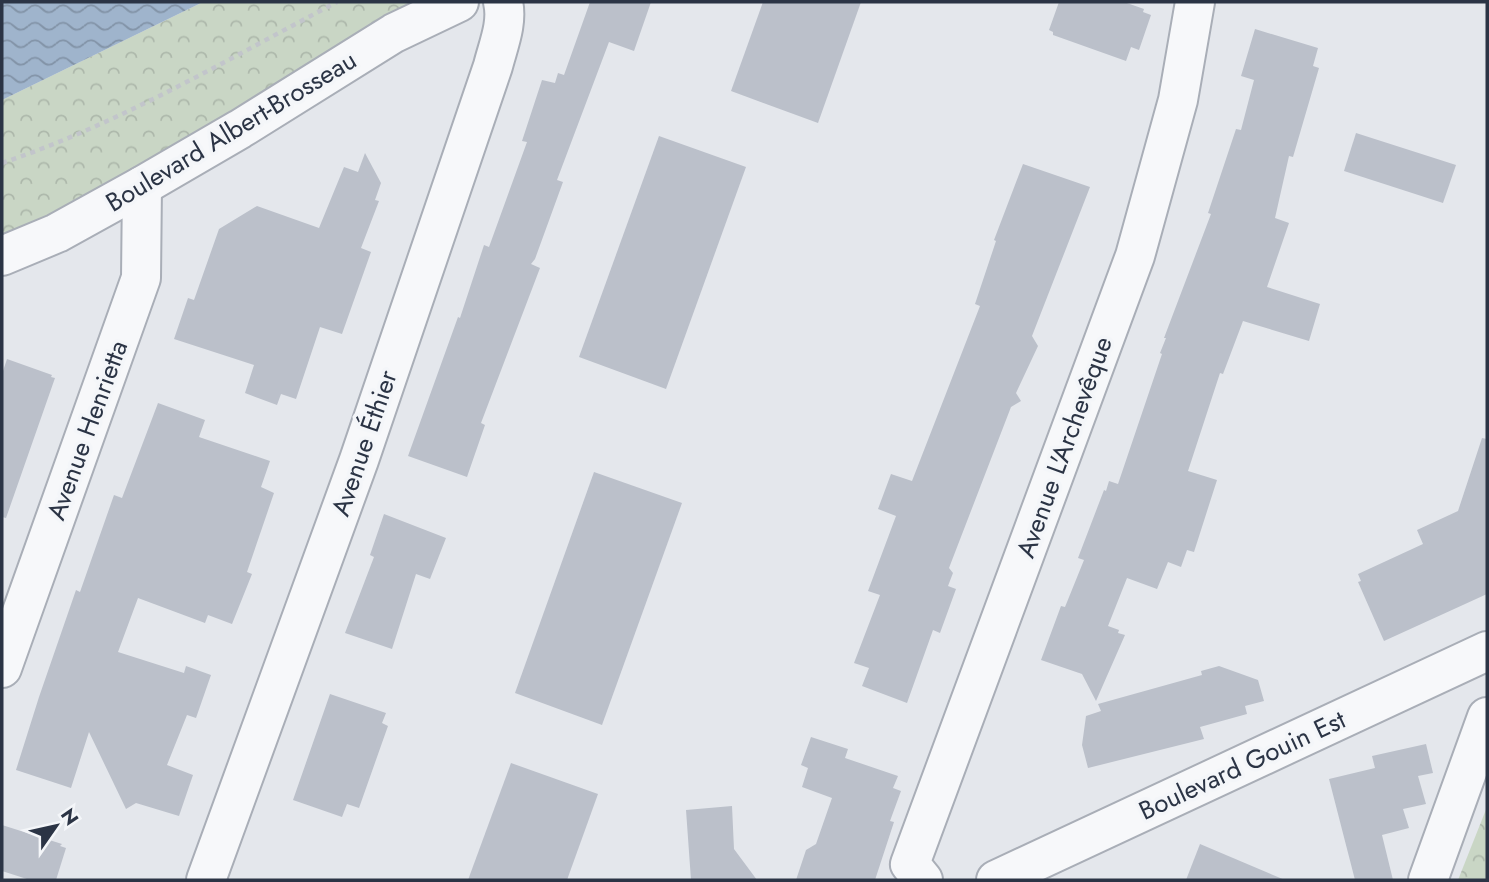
<svg xmlns="http://www.w3.org/2000/svg" width="1489" height="882" font-family="Jost,sans-serif">
	<defs>
		<pattern id="park-crowns" width="20" height="18" patternUnits="userSpaceOnUse" patternTransform="scale(1.75)"><rect width="20" height="18" fill="#c9d6c5"/><path d="M2 6a3 3 0 1 1 6 0M12 15a3 3 0 1 1 6 0" fill="none" stroke="#adb8ab"/></pattern>
		<pattern id="water-waves" width="16" height="10" patternUnits="userSpaceOnUse" patternTransform="scale(1.75)"><rect width="16" height="10" fill="#9fb4cc"/><path d="M0 5q4-4 8 0t8 0" fill="none" stroke="#8293a7"/></pattern>
	</defs>
	<rect width="100%" height="100%" fill="#e4e7ec"/>
	<g fill="url(#park-crowns)">
		<path d="M203,2H483L142,186L2,256V100Z"/>
		<path d="M1487,807V880H1458Z"/>
	</g>
	<path fill="url(#water-waves)" d="M2,2H203L2,100Z"/>
	<g fill="#bbc0ca">
		<path d="M590,2H651L634,51L609,42L557,180L563,182L535,259L531,264L540,268L481,423L485,425L467,477L408,456L458,317L460,318L484,245L489,247L527,142L522,141L542,80L555,83L558,73L564,75Z"/>
		<path d="M763,2H861L818,123L731,91Z"/>
		<path d="M1059,2H1124L1144,9L1143,12L1151,15L1139,50L1131,47L1126,61L1053,35V32L1049,30Z"/>
		<path d="M1255,29L1318,48L1313,66L1319,68L1293,157L1289,156L1275,218L1289,223L1267,287L1320,304L1309,341L1243,321L1223,374L1220,373L1188,471L1217,480L1194,552L1187,550L1181,567L1168,562L1157,589L1127,578L1108,626L1119,630L1118,633L1125,635L1096,701L1082,674L1041,660L1061,606L1065,607L1084,560L1078,558L1104,490L1106,491L1109,481L1118,484L1162,354L1160,353L1166,338H1164L1211,214L1208,213L1236,129L1241,130L1254,80L1241,76Z"/>
		<path d="M1356,133L1456,165L1443,203L1344,171Z"/>
		<path d="M659,136L746,167L666,389L579,357Z"/>
		<path d="M365,153L381,183L375,200L379,201L361,248L371,252L342,334L320,327L296,399L281,394L277,405L245,393L254,365L174,339L188,298L194,300L219,229L257,206L319,228L344,167L358,172Z"/>
		<path d="M1023,164L1090,187L1032,336L1038,346L1016,393L1021,401L1011,407L949,568L953,573L948,586L956,589L940,633L933,630L907,703L862,686L869,668L854,663L880,595L868,591L896,516L878,509L891,474L912,481L980,306L975,304L996,241L994,240Z"/>
		<path d="M7,359L52,375L51,377L55,378L6,518L2,517V374Z"/>
		<path d="M158,403L205,420L199,437L270,461L261,487L274,493L247,572L252,574L232,624L208,615L205,623L138,598L118,652L184,673L186,666L211,675L196,718L187,715L167,765L193,775L179,816L136,803L126,809L89,732L71,788L16,770L39,697L76,590L80,592L114,495L122,498Z"/>
		<path d="M1482,438L1487,439V594L1384,641L1358,582L1361,581L1358,574L1423,544L1417,530L1458,511Z"/>
		<path d="M594,472L682,503L602,725L515,693Z"/>
		<path d="M384,514L446,538L430,579L416,574L392,649L345,633L374,557L370,555Z"/>
		<path d="M1219,666L1258,680L1264,701L1245,706L1247,714L1200,727L1204,739L1088,768L1082,745L1086,716L1101,711L1098,704L1202,675L1201,671Z"/>
		<path d="M330,694L386,713L382,723L388,726L359,808L347,804L342,817L293,800Z"/>
		<path d="M811,737L848,749L845,758L898,776L893,788L901,791L890,821L894,822L875,880H796L806,850L816,844L832,798L802,787L808,768L801,765Z"/>
		<path d="M1426,744L1433,773L1418,776L1426,804L1403,809L1409,828L1382,835L1393,880H1355L1329,779L1375,768L1372,756Z"/>
		<path d="M511,763L598,794L567,880H468Z"/>
		<path d="M732,806L734,849L757,880H691L686,810Z"/>
		<path d="M2,825L62,844L60,846L66,848L56,880H30L2,871Z"/>
		<path d="M1200,844L1285,880H1186Z"/>
	</g>
	<g fill="none" stroke-linecap="round" stroke-linejoin="round">
		<defs>
			<g id="minor">
				<path d="M2,256L57,233L142,186L240,129L394,33L459,2"/>
				<path d="M2,668L141,278L142,186"/>
				<path d="M206,880L359,460L493,66C498,46 508,23 503,2"/>
				<path d="M923,880L910,864L1135,256L1178,100L1195,2"/>
				<path d="M996,880L1487,651"/>
				<path d="M1428,880L1487,717"/>
			</g>
		</defs>
		<use href="#minor" stroke="#a9aeb7" stroke-width="42"/>
		<path stroke="#c2c5cb" stroke-width="4.5" stroke-dasharray="5 5" stroke-linecap="butt" d="M2,163C119,124 228,59 337,2"/>
		<use href="#minor" stroke="#f7f8fa" stroke-width="38"/>
	</g>
	<g text-anchor="middle" stroke-width="7" stroke-linejoin="round" paint-order="stroke">
		<g font-size="26" fill="#2b3445" stroke="#f4f6f9">
			<text transform="translate(231 131) rotate(-31)" y="9">Boulevard Albert-Brosseau</text>
			<text transform="translate(87 430) rotate(-70)" y="9">Avenue Henrietta</text>
			<text transform="translate(364 443) rotate(-71)" y="9">Avenue Éthier</text>
			<text transform="translate(1064 447) rotate(-70)" y="9">Avenue L'Archevêque</text>
			<text transform="translate(1242 765) rotate(-25)" y="9">Boulevard Gouin Est</text>
		</g>
	</g>
	<rect width="1489" height="882" fill="none" stroke="#2b3445" stroke-width="7"/>
	<g transform="translate(56 826) rotate(56)" stroke="#f4f6f9" stroke-width="5" paint-order="stroke">
	<path d="M0-5L12 26L0 18L-12 26Z" fill="#2b3445"/>
	<text y="-10" font-size="19" font-weight="bold" text-anchor="middle" fill="#2b3445">N</text>
	</g>
</svg>
